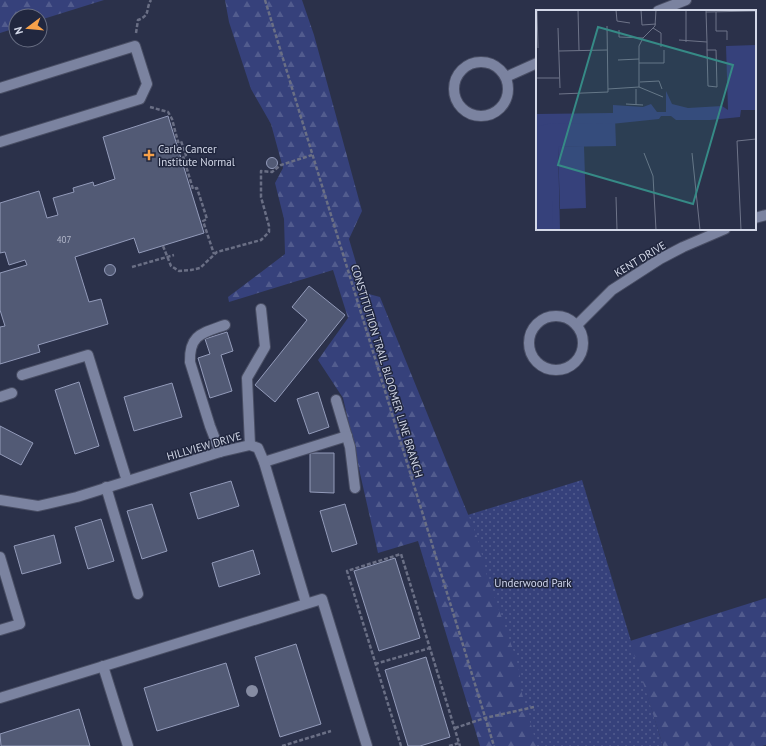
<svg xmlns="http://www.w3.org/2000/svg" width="766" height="746" font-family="'PT Sans',sans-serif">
	<defs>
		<pattern id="grass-dots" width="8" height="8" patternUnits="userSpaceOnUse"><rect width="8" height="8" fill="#36417b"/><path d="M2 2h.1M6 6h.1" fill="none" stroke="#525c8e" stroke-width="1.8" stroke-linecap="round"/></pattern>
		<pattern id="forest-firs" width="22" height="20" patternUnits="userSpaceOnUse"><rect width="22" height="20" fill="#36417b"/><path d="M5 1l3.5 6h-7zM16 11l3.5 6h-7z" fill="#525c8e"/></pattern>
	</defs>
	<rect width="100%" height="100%" fill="#2b314a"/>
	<path fill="url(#grass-dots)" d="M582,480L663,746H504L435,525Z"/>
	<g fill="url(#forest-firs)">
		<path d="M0,0H104L40,20V16H16V28L0,33Z"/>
		<path d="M225,0H302L314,35L362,211L349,239L365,293L380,297L478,539L487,576L516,658L520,675L519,683L537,746H480L418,541L378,553L343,398L318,360L348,318L333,270L229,302L228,297L285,254L284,219L275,183L283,168L271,124L251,89L229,22Z"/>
		<path d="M766,598V745L762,746H663L630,641Z"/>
	</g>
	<g fill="#525a75" stroke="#939bba">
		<path d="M168,116L204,233L139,253L134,238L75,257L89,302L101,299L108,324L38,345L40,352L0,364V327L5,326L0,310V273L27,265L25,260L9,265L5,252L0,253V203L39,191L47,218L58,215L53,198L74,192L73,188L93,182L94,186L115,179L103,137Z"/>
		<circle cx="272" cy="163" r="5.5"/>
		<circle cx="110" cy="270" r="5.5"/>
		<path d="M309,286L345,315L275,402L255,385L307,320L292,307Z"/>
		<path d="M227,332L233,351L221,355L232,391L210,398L198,358L210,354L205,339Z"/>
		<path d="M79,382L99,446L75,454L55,390Z"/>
		<path d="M172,383L182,417L134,431L124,397Z"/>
		<path d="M318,392L329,427L309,434L297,399Z"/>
		<path d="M0,426L33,443L21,465L0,454Z"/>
		<path d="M310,453H334V493L310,492Z"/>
		<path d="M231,481L239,506L198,519L190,493Z"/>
		<path d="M152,504L167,551L142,559L127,511Z"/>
		<path d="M345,504L357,544L332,552L320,511Z"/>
		<path d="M101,519L114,561L88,569L75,527Z"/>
		<path d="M54,535L61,563L22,574L14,546Z"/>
		<path d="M253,550L260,574L219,587L212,563Z"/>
		<path d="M395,558L420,638L379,651L354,571Z"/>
		<path d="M296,644L321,724L280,737L255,657Z"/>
		<path d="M426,657L450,737L420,746H408L385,670Z"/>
		<path d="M226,663L239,706L157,731L144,688Z"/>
		<path d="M79,709L90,746H1L0,734Z"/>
	</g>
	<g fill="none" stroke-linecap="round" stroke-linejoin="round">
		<defs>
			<g id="minor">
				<path d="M658,11L686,0"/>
				<circle cx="481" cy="89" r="27"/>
				<path d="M506,77L537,63"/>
				<path d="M0,88L135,46L147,84L140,99L0,142"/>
				<path d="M755,218L766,215"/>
				<circle cx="556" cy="343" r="27"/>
				<path d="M577,325L612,290L660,259L683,247L725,229"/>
				<path d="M22,375L88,355L127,481"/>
				<path d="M0,397L12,393"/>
				<path d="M336,400L350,447L355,488"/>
				<path d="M250,445L247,378L265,347L261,309"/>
				<path d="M220,452L210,426L190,362C189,334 203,333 225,325"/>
				<path d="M264,462L347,436"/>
				<path d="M106,487L138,594"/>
				<path d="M0,500L38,506L77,497L220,452L250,445L258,448L264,462L306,603"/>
				<path d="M0,557L20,624L0,630"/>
				<path d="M103,666L128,746"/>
				<path d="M0,698L322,599L367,746"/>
			</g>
		</defs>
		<use href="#minor" stroke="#494e64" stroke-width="12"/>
		<g stroke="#6a6f85" stroke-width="2.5" stroke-dasharray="4 2" stroke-linecap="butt">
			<path d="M265,0L494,746"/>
			<path d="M136,33L138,20C151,15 145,10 151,0"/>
			<path d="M150,107L168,112L172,119L178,142L181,141L186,155L183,156L193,189L197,188L207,219L203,221L214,254"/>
			<path d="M163,246L171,266L179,271L191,270L200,268L217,252L261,240L269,232V226L261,197V171L272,172L281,165L312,155"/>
			<path d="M132,267L174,255"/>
			<path d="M375,664L430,648"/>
			<path d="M455,728L485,718L534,707"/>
			<path d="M282,746L331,731"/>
			<path d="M401,746L347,571L401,554L460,746"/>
			<path d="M449,746L459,743"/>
		</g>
		<use href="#minor" stroke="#7b83a0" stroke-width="10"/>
	</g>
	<circle fill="#868ca3" cx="252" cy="691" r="6"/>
	<path fill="#f7a14a" stroke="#21273f" stroke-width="1.5" d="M147 149h4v4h4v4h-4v4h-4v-4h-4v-4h4z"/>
	<g text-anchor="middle" stroke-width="3" stroke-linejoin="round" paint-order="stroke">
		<g font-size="9" fill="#b3b8cb">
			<text x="64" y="243">407</text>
		</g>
		<g font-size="11" fill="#d3d8e8" stroke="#21273f" text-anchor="start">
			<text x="158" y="153">Carle Cancer<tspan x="158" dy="13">Institute Normal</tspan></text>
		</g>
		<g font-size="11" fill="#d3d8e8" stroke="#21273f">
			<text transform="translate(640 259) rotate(-31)" y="4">KENT DRIVE</text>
			<text transform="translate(387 371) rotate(73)" y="4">CONSTITUTION TRAIL BLOOMER LINE BRANCH</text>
			<text transform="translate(204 446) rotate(-16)" y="4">HILLVIEW DRIVE</text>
		</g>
		<g font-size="11" fill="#d0d6ec" stroke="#21273f">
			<text x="533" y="587">Underwood Park</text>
		</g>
	</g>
	<g transform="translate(536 10)">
		<rect width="220" height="220" fill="#2b314a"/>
		<path d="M79,107L80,136L22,137L24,220H0V109Z" fill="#36417b"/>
		<path d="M220,35V100H205L204,107L174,110H140L135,106H125L123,109L75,114L15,113L0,117V104L77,103V95L107,97L115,94L121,102H130V81L136,94L152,98L186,96L192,100L190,36ZM48,136L50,198L24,199L22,137Z" fill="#36417b"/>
		<path d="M0,191H16L17,220H0Z" fill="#36417b"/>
		<path fill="none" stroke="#6e7489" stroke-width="1" d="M1,0L2,38M42,0L43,40M80,0L81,11L94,13M105,0L106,15L120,14M150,0V32M170,1L171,32M170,2L220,1M180,2V21H191V30M22,18L24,78M117,18L125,23V37M83,20V27L107,28M143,30L171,32V40L172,76L181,77L180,40H171M23,41L71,40M82,50L103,49M103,53H128V40M0,68H23M104,72L123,71L126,79M103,77L127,87M72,79L103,77V36L107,28L119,16L120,0M100,79V95M23,84L72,82L71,16M90,94L107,95M108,143L117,166L120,220M156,143L164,220M80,187L81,220M205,220L201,131L220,129"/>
		<path fill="#368a86" fill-opacity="0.15" stroke="#368a86" stroke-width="2" d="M62,17L197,55L157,194L22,155Z"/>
		<rect width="220" height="220" fill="none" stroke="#d3d8e8" stroke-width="2"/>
	</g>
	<g transform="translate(28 28) rotate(254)"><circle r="19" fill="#21273f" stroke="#686e83"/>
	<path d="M0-3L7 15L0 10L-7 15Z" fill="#f7a14a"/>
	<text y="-6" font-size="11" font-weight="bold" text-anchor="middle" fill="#d3d8e8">N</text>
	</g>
</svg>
